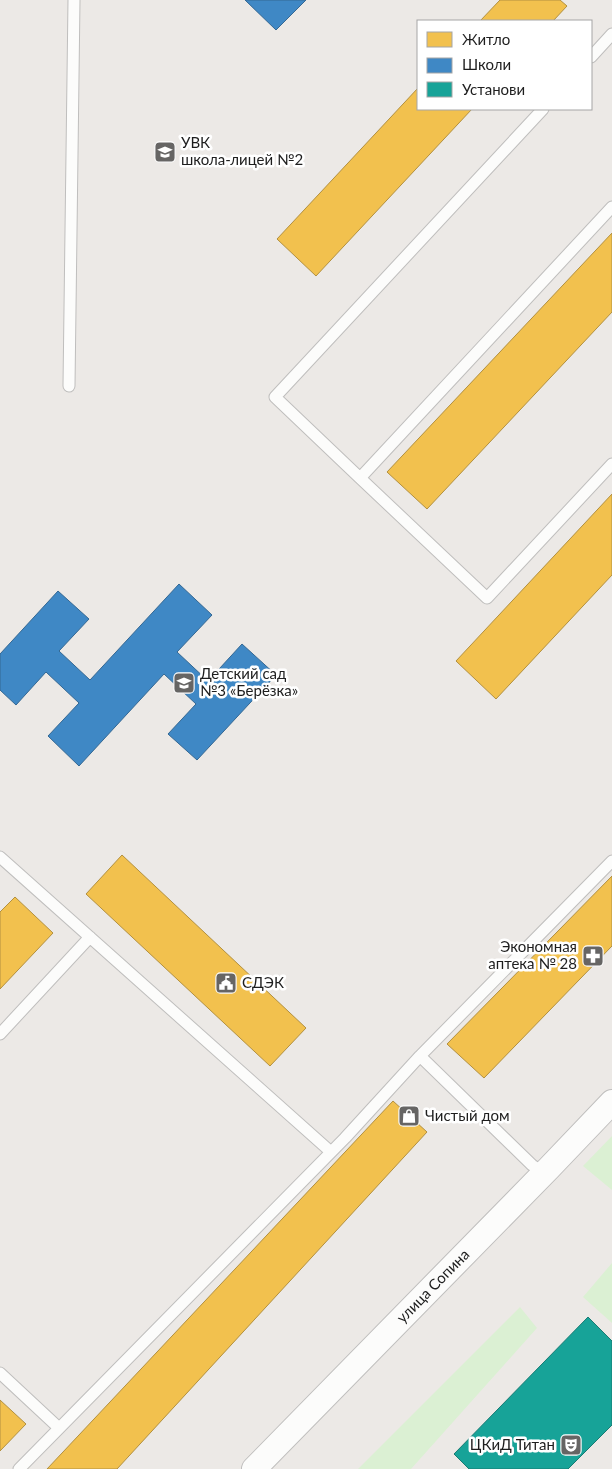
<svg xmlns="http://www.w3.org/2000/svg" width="612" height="1469" font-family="Lato,sans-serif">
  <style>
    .park { fill: #dbf0d3 }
    .homes { fill: #f2c14e; stroke: #b29040 }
    .schools { fill: #3f88c5; stroke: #356893 }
    .public { fill: #17a398; stroke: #197b73 }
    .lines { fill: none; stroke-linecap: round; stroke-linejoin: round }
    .service-casing { stroke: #bfbebd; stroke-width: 13 }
    .minor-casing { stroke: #bfbebd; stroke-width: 26 }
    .service { stroke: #fcfcfb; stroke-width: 11 }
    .minor { stroke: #fcfcfb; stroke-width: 24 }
    .labels { text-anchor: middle; stroke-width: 5; stroke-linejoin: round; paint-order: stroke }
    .poi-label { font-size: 15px; fill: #1e1e1e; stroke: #fff; text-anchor: start }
    .street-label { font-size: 15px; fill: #1e1e1e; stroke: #fff }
  </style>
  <rect width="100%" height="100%" fill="#ece9e6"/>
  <!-- park -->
  <path class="park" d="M612 1136V1190L583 1166Z
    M612 1263V1323L583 1297Z
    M520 1307 537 1328 411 1469H358Z"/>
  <!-- homes -->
  <path class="homes" d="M500 0H560L567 6 553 21H480Z
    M418 88V109H472L316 276 277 239Z
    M612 233V312L427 509 387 472Z
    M612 494V575L496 699 456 661Z
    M122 855 306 1028 270 1066 86 894Z
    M612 876V946L484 1078 447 1044Z
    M15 897 53 933 0 989V912Z
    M393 1101 427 1132 117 1469H47Z
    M0 1400 26 1424 0 1451Z"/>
  <!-- schools -->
  <path class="schools" d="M245 0H306L276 30Z
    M179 584 212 615 177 652 208 681 242 644 276 675 197 760 168 734 196 704 164 674 79 766 48 736 79 703 46 672 16 705 0 690V654L58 591 89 619 59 651 90 680Z"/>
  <!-- public -->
  <path class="public" d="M588 1317 612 1341V1425L568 1469H469L454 1454Z"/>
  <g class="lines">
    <!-- service casing -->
    <g class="service-casing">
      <path id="service" d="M591 57 612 34
        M543 109 275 397 360 478 612 207
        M69 386 74 0
        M360 478 487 598 612 464
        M0 857 331 1152
        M0 1034 90 937
        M420 1056 532 1165 544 1173
        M0 1373 59 1428
        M19 1469 345 1138 420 1056 612 861"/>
    </g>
    <!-- minor casing -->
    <g class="minor-casing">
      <g id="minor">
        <path id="s1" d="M254 1469 549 1168 612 1102"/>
      </g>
    </g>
    <!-- service -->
    <use href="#service" class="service"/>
    <!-- minor -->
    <use href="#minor" class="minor"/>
  </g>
  <!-- icons -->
  <defs>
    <g id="school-square" transform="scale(1.125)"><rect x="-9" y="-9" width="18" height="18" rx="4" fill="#666564" stroke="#fff"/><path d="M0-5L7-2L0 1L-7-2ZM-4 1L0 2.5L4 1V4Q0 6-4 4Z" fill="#fff"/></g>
    <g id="pharmacy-square" transform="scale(1.125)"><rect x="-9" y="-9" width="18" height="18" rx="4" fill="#666564" stroke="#fff"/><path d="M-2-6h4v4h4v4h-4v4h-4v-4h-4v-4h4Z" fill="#fff"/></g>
    <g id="civic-square" transform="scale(1.125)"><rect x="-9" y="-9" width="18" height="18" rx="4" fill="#666564" stroke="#fff"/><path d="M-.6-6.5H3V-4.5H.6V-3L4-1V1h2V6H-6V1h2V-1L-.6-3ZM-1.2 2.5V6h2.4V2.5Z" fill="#fff"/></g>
    <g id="shop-square" transform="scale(1.125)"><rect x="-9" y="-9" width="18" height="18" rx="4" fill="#666564" stroke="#fff"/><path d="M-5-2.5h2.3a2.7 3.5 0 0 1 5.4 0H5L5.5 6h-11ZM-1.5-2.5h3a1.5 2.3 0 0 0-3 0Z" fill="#fff"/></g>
    <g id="theatre-square" transform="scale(1.125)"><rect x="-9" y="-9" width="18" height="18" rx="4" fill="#666564" stroke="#fff"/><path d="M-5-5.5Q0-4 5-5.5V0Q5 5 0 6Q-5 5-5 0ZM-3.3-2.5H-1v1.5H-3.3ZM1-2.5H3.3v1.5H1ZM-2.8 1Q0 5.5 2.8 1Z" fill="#fff"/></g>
  </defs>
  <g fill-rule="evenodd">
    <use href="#school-square" x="165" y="152"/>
    <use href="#school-square" x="184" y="683"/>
    <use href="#pharmacy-square" x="593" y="956"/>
    <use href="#civic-square" x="226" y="983"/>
    <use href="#shop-square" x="409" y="1116"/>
    <use href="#theatre-square" x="571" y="1445"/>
  </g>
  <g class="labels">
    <!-- poi labels -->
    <g class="poi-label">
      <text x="181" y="148">УВК<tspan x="181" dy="17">школа-лицей №2</tspan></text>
      <text x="200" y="679">Детский сад<tspan x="200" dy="17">№3 «Берёзка»</tspan></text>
      <text x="577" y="952" text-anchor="end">Экономная<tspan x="577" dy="17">аптека № 28</tspan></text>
      <text x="242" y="988">СДЭК</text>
      <text x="425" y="1121">Чистый дом</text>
      <text x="555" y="1450" text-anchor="end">ЦКиД Титан</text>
    </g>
    <!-- street labels -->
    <g class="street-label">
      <text dy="5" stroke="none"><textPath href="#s1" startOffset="256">улица Сопина</textPath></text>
    </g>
  </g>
  <!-- legend -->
  <rect x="417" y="20" width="175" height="90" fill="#ffffff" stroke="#a5a5a5"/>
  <rect x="427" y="32" width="25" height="15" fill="#f2c14e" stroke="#a5a5a5"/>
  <text x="462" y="45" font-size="15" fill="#1e1e1e">Житло</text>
  <rect x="427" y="58" width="25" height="15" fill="#3f88c5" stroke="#a5a5a5"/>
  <text x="462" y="70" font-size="15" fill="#1e1e1e">Школи</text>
  <rect x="427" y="82" width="25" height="15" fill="#17a398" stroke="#a5a5a5"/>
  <text x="462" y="95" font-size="15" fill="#1e1e1e">Установи</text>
</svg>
